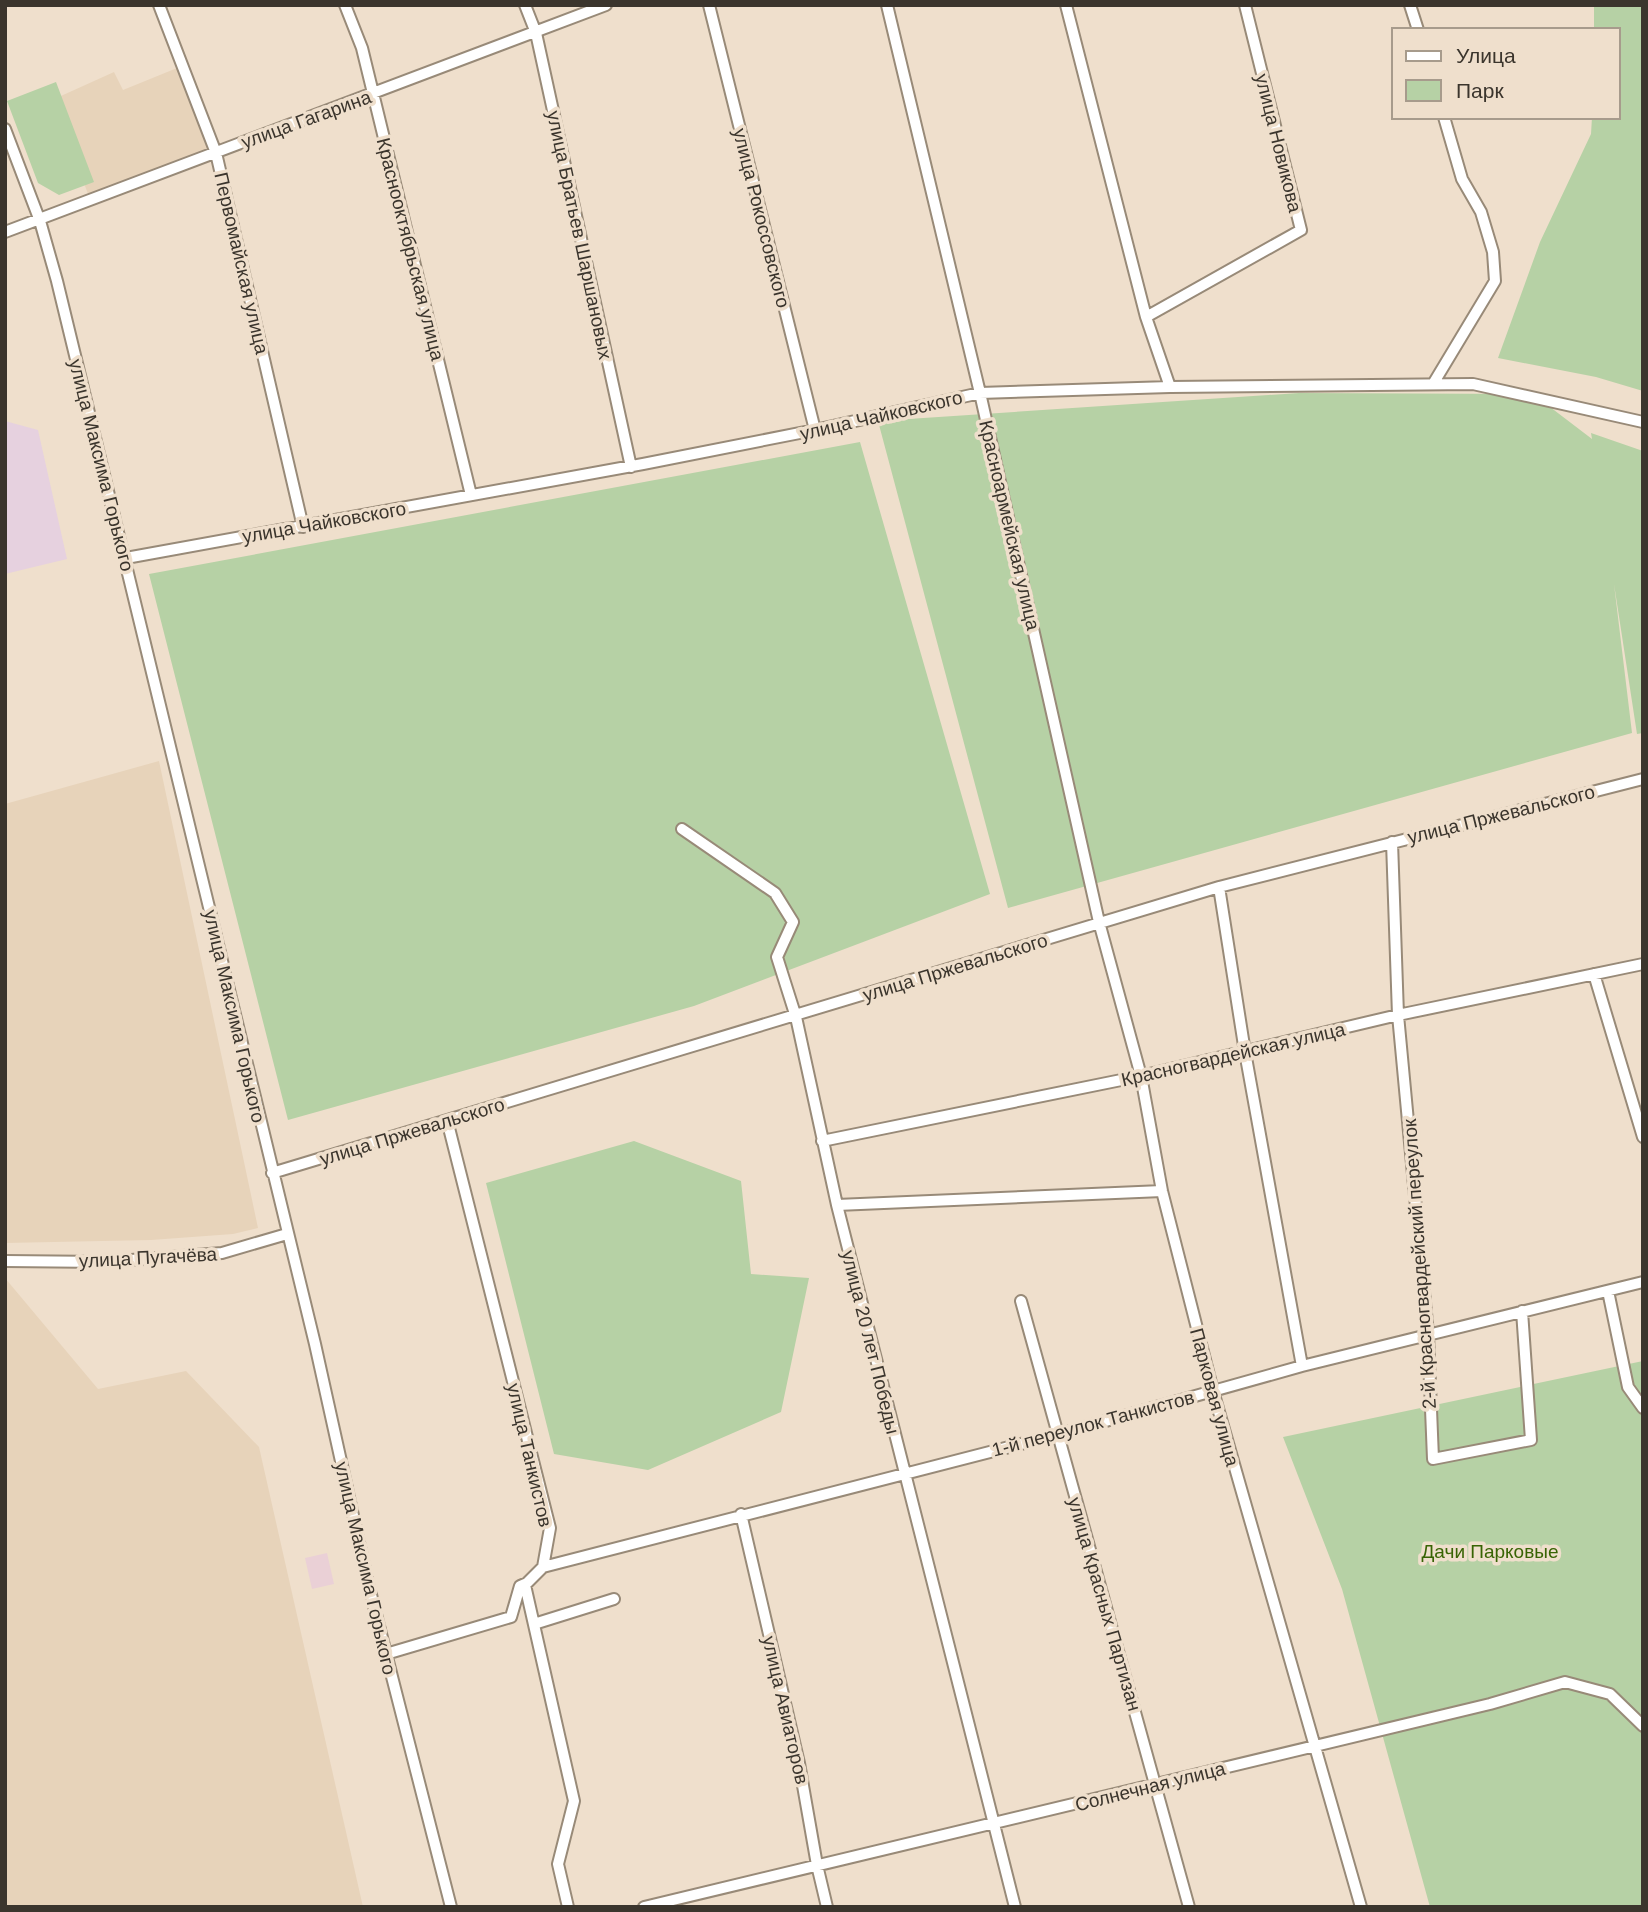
<svg xmlns="http://www.w3.org/2000/svg" width="1648" height="1912" font-family="Arial,sans-serif">
  <style>
    .commercial { fill: #ead0d6 }
    .built { fill: #e7d3ba }
    .education { fill: #e6d1df }
    .green { fill: #b6d1a5 }
    .lines { fill: none; stroke-linecap: round; stroke-linejoin: round }
    .minor-casing { stroke: #988a78; stroke-width: 14 }
    .minor { stroke: #fff; stroke-width: 10 }
    .labels { text-anchor: middle; stroke-width: 7; stroke-linejoin: round; paint-order: stroke }
    .street-label { font-size: 19px; fill: #3b352d; stroke: #efdfcc }
    .park-label { font-size: 19px; fill: #386404; stroke: #efdfcc }
  </style>
  <rect width="100%" height="100%" fill="#efdfcc"/>
  <!-- commercial -->
  <path class="commercial" d="M327 1553 334 1584 312 1589 305 1558Z"/>
  <!-- built -->
  <path class="built" d="M182 66 215 151 90 199 52 100 114 72 123 90Z
    M159 761 258 1228 233 1234 151 1240 5 1243V804Z
    M5 1278 98 1389 186 1371 259 1447 363 1907H5Z"/>
  <!-- education -->
  <path class="education" d="M5 421 38 430 67 559 5 574Z"/>
  <!-- green -->
  <path class="green" d="M1594 5H1643V391L1596 377 1498 358 1540 242 1591 134 1592 117H1618V30H1594Z
    M56 82 94 182 59 195 38 183 7 101Z
    M1299 393 1533 394 1592 439 1591 433 1643 451V733L1637 734 1614 584 1632 733 1008 908 878 421Z
    M860 442 990 894 694 1006 288 1120 149 574Z
    M634 1141 741 1181 751 1274 809 1278 781 1412 648 1470 554 1454 486 1183Z
    M1643 1361V1907H1430L1342 1589 1283 1437Z"/>
  <g class="lines">
    <!-- minor casing -->
    <g class="minor-casing">
      <path id="minor" d="M159 5 216 153 303 527
        M345 5 362 48 471 495
        M525 5 536 33 631 467
        M709 5 815 430
        M887 5 980 393 1099 922 1141 1076 1162 1191 1213 1391 1361 1907
        M1066 5 1146 317 1170 387
        M1410 5 1418 30
        M5 129 40 221 57 281 315 1344 368 1583 451 1907
        M5 232 606 5
        M1146 317 1301 230 1245 5
        M1433 384 1495 281 1493 252 1481 212 1462 179 1444 117
        M126 558 643 464 815 430 980 393 1170 387 1473 384 1643 422
        M682 829 775 893 793 922 777 957 796 1017 837 1205 1015 1907
        M1392 842 1398 1015 1428 1334 1433 1459 1531 1440 1522 1311
        M1219 887 1245 1052 1302 1366
        M1594 974 1643 1137
        M447 1120 550 1528 543 1567 525 1585 574 1801 558 1864 568 1907
        M822 1141 1141 1076 1398 1015 1643 964
        M272 1173 1219 887 1643 779
        M837 1205 1162 1191
        M5 1261 105 1262 222 1253 287 1234
        M1608 1291 1628 1387 1643 1408
        M1021 1301 1189 1907
        M741 1514 799 1763 817 1865 827 1907
        M543 1567 1056 1435 1302 1366 1643 1282
        M534 1624 614 1599
        M386 1654 511 1617 520 1586 527 1583
        M644 1907 1490 1704 1565 1682 1610 1694 1643 1726"/>
    </g>
    <!-- minor -->
    <use href="#minor" class="minor"/>
  </g>
  <g class="labels">
    <!-- street labels -->
    <g class="street-label">
      <text transform="translate(306 119) rotate(-20)" y="7">улица Гагарина</text>
      <text transform="translate(1279 143) rotate(76)" y="7">улица Новикова</text>
      <text transform="translate(762 218) rotate(76)" y="7">улица Рокоссовского</text>
      <text transform="translate(580 235) rotate(78)" y="7">улица Братьев Шаршановых</text>
      <text transform="translate(411 249) rotate(76)" y="7">Краснооктябрьская улица</text>
      <text transform="translate(242 263) rotate(77)" y="7">Первомайская улица</text>
      <text transform="translate(881 415) rotate(-13)" y="7">улица Чайковского</text>
      <text transform="translate(102 465) rotate(76)" y="7">улица Максима Горького</text>
      <text transform="translate(324 522) rotate(-10)" y="7">улица Чайковского</text>
      <text transform="translate(1010 525) rotate(77)" y="7">Красноармейская улица</text>
      <text transform="translate(1501 814) rotate(-14)" y="7">улица Пржевальского</text>
      <text transform="translate(955 967) rotate(-17)" y="7">улица Пржевальского</text>
      <text transform="translate(235 1016) rotate(77)" y="7">улица Максима Горького</text>
      <text transform="translate(1233 1054) rotate(-13)" y="7">Красногвардейская улица</text>
      <text transform="translate(412 1131) rotate(-17)" y="7">улица Пржевальского</text>
      <text transform="translate(148 1257) rotate(-3)" y="7">улица Пугачёва</text>
      <text transform="translate(1419 1264) rotate(-94)" y="7">2-й Красногвардейский переулок</text>
      <text transform="translate(871 1342) rotate(76)" y="7">улица 20 лет Победы</text>
      <text transform="translate(1215 1397) rotate(75)" y="7">Парковая улица</text>
      <text transform="translate(1093 1423) rotate(-15)" y="7">1-й переулок Танкистов</text>
      <text transform="translate(530 1455) rotate(77)" y="7">улица Танкистов</text>
      <text transform="translate(366 1568) rotate(77)" y="7">улица Максима Горького</text>
      <text transform="translate(1105 1604) rotate(74)" y="7">улица Красных Партизан</text>
      <text transform="translate(786 1710) rotate(77)" y="7">улица Авиаторов</text>
      <text transform="translate(1150 1786) rotate(-14)" y="7">Солнечная улица</text>
    </g>
    <!-- park labels -->
    <g class="park-label">
      <text x="1490" y="1558">Дачи Парковые</text>
    </g>
  </g>
  <!-- border -->
  <rect width="1648" height="1912" fill="none" stroke="#3b352d" stroke-width="14"/>
  <!-- legend -->
  <rect x="1392" y="28" width="228" height="91" fill="#efdfcc" stroke="#a79b8c" stroke-width="2"/>
  <rect x="1406" y="51" width="35" height="10" fill="#ffffff" stroke="#a79b8c" stroke-width="2"/>
  <text x="1456" y="63" font-size="21" fill="#3b352d">Улица</text>
  <rect x="1406" y="80" width="35" height="21" fill="#b6d1a5" stroke="#a79b8c" stroke-width="2"/>
  <text x="1456" y="98" font-size="21" fill="#3b352d">Парк</text>
</svg>
